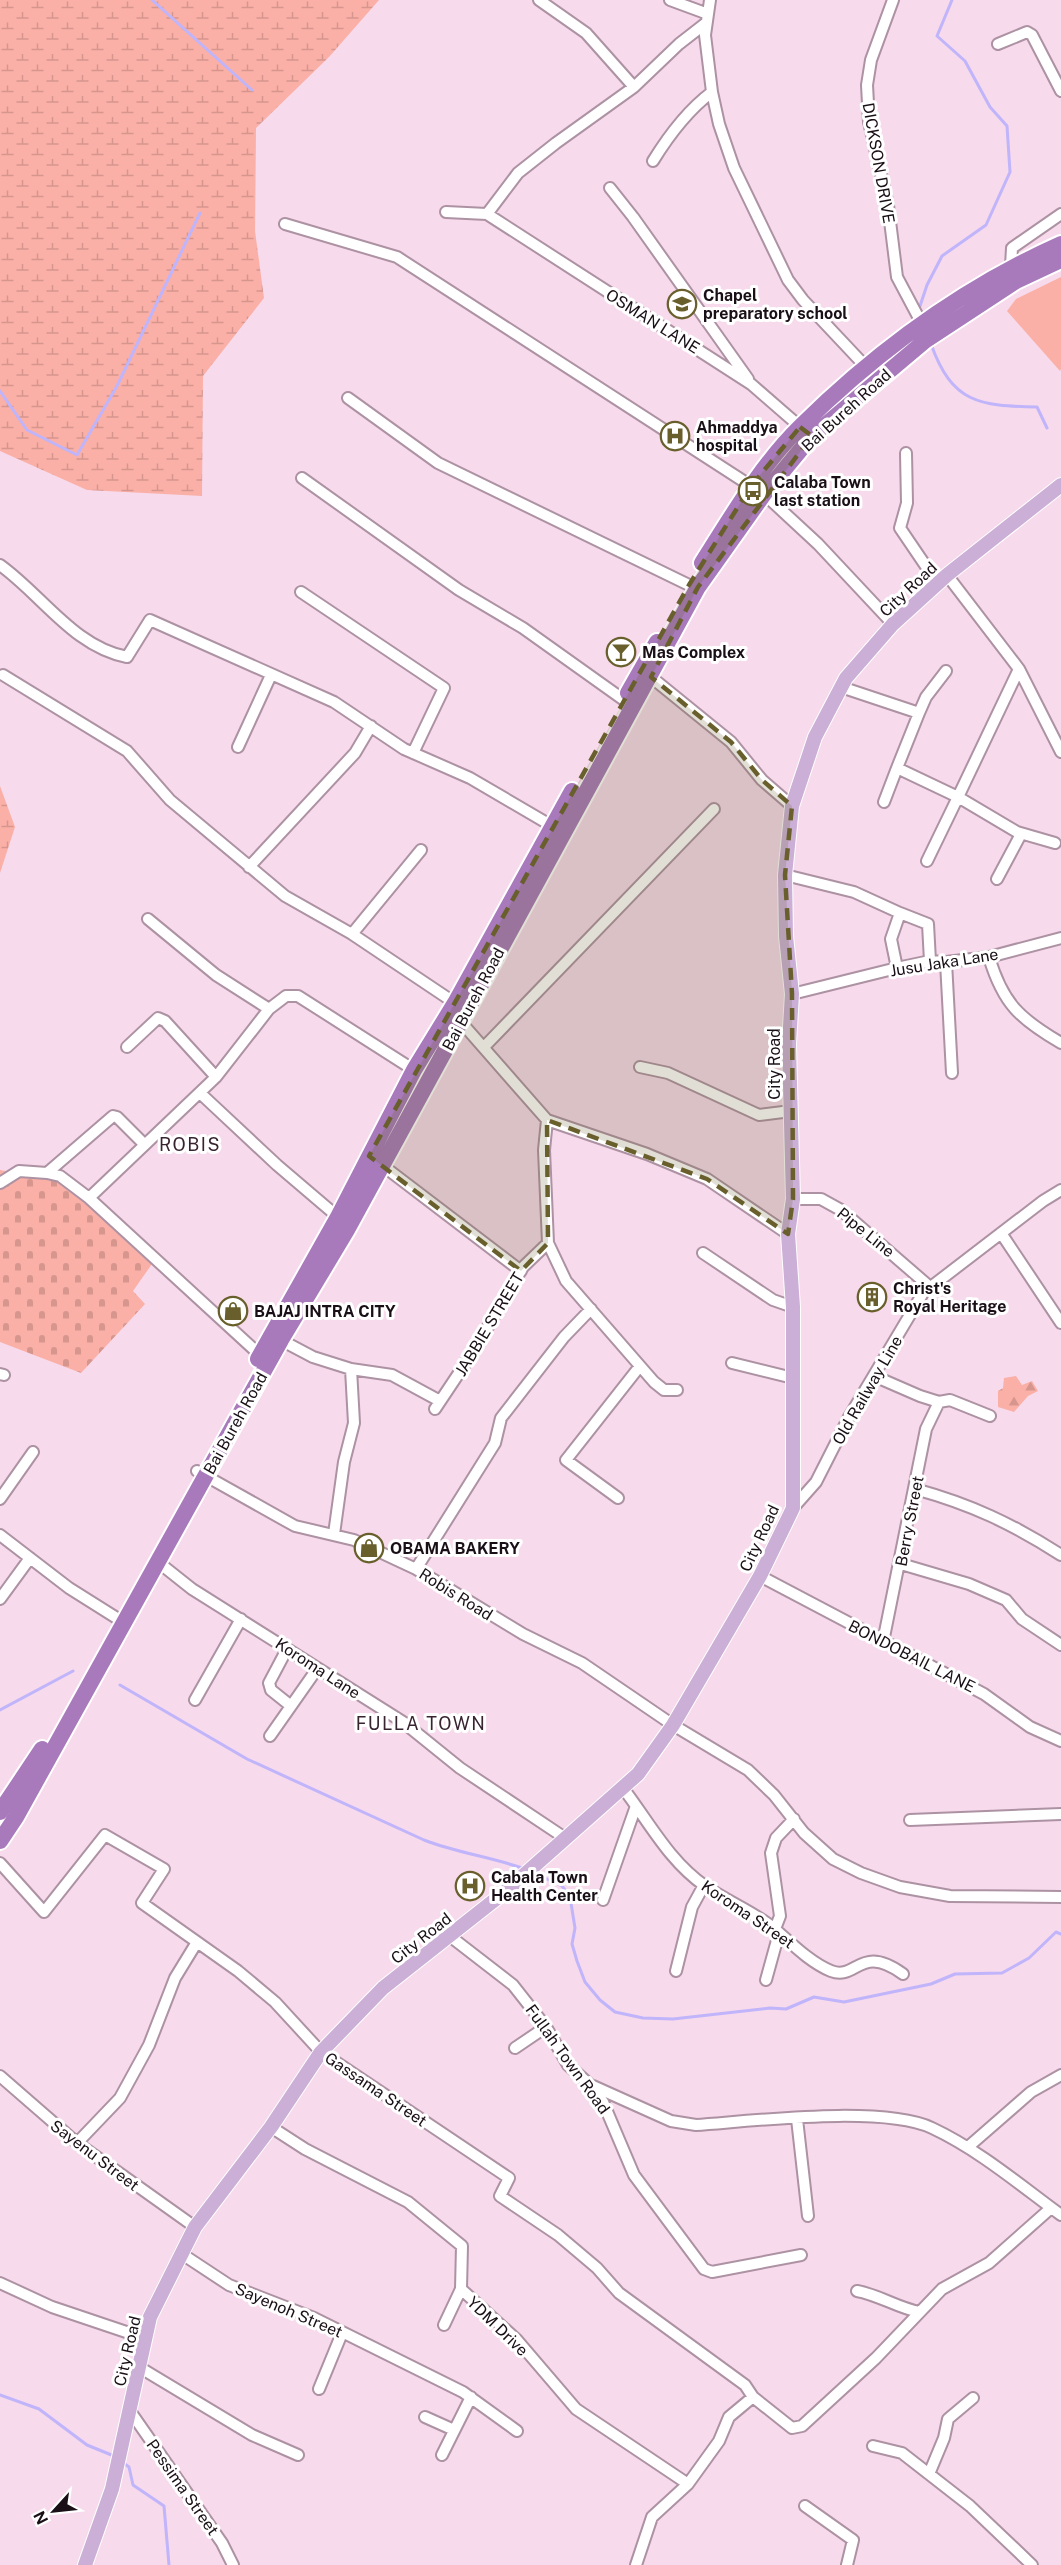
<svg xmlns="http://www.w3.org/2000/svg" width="1061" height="2565" font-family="'Public Sans',sans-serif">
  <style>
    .grass { fill: #fab0a6 }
    .forest { fill: url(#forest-firs) }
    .wetland { fill: url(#wetland-marsh) }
    .cemetery { fill: url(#cemetery-stones) }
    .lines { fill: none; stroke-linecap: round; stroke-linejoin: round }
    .stream { stroke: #c0b4fa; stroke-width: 3 }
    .minor-casing { stroke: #ad92a3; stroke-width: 14 }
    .major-casing { stroke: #fff; stroke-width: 16 }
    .highway-casing { stroke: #fff; stroke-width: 20 }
    .minor { stroke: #fff; stroke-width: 10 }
    .major { stroke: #cbafd6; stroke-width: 14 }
    .highway { stroke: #a87abb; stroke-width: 16 }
    .marked { fill: #695f2c; fill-opacity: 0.2; stroke: #695f2c; stroke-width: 4.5; stroke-dasharray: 12 8; stroke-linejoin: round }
    .labels { text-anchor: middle; stroke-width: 6; stroke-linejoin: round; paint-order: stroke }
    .street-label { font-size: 16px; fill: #190f16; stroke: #fff }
    .poi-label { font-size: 16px; font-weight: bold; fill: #190f16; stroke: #fff; text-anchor: start }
    .neighbourhood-label { font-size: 18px; letter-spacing: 1.5px; fill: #382331; stroke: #fff }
  </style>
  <defs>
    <pattern id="forest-firs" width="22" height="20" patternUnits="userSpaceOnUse" patternTransform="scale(1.5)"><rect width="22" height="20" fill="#fab0a6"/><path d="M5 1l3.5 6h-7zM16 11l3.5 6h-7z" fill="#d6968e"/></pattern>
    <pattern id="wetland-marsh" width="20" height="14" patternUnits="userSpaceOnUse" patternTransform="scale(1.5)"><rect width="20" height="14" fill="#fab0a6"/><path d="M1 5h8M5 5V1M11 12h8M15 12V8" fill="none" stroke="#d6968e"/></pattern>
    <pattern id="cemetery-stones" width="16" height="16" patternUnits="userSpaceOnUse" patternTransform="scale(1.5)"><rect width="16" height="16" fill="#fab0a6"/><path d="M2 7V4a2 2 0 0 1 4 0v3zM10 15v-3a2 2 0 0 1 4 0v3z" fill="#d6968e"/></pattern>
  </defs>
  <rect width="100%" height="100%" fill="#f7daec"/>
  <!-- grass -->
  <path class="grass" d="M1061 277V369L1060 371 1007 311 1016 299Z"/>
  <!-- forest -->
  <path class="forest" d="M1016 1376 1022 1385 1032 1381 1038 1391 1028 1396 1014 1412 998 1407V1391L1003 1388 1004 1378Z"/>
  <!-- wetland -->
  <path class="wetland" d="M0 0H379L329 57 256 128 255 231 264 298 203 376 202 496 87 490 0 451Z
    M0 786 15 827 0 873Z"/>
  <!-- cemetery -->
  <path class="cemetery" d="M0 1170 59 1180 154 1261 133 1291 145 1304 81 1373 0 1342Z"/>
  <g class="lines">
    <!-- stream -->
    <path class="stream" d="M152 0 252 90
      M920 306 927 285 942 256 986 225 1010 172 1007 126 990 107 965 61 937 36 952 0
      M931 344C952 403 979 406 1037 407L1047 428
      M0 391 27 430 77 455 117 386 200 213
      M120 1685 247 1759 424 1840C457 1853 492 1857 525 1869
      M0 1710 73 1671
      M534 1873 562 1886 570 1897 575 1928 572 1944 577 1961 585 1982 600 2000 615 2012 643 2018 673 2019 770 2008 786 2009 814 1997 844 2002 931 1984 955 1974 1002 1973 1029 1958 1056 1932 1061 1934
      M0 2395 39 2409 87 2445 114 2456
      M122 2462 129 2467 133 2485 164 2506 169 2565"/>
    <!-- minor casing -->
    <g class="minor-casing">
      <path id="minor" d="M539 0 586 33 634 87
        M670 0 708 14
        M710 0 705 35 712 92 719 124 734 168 788 280 803 300 867 368
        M893 0 871 60 867 85 869 122 888 205 897 277 922 324
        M998 44 1027 32 1032 35 1061 91
        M653 161C669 135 688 110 712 92
        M610 188 633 217 748 379
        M446 212 487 214 751 384 805 431
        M487 214 518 173 556 143 634 87 679 44 706 23
        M285 224 397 257 751 486
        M1011 266 1012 248 1061 214
        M348 398 438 463 689 585
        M906 453 907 503 900 528 938 584
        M302 478 459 590 523 628 624 700
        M764 494 818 544 893 624
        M0 565C42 595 74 647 127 657L150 620 334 702 404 749 470 778 552 826
        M947 575 1019 669 1061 752
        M301 592 444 688 413 753
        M1019 669 958 797 1017 832 1055 843
        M3 675 127 751 170 800 285 896 352 934 455 1003
        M651 677 731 742 762 780 792 806
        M841 687 919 713 897 768 958 797 927 861
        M919 713 926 697 946 671
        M238 747 271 675
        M884 802 897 768
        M249 867 355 753 371 726
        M785 875 854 892 900 913
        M997 879 1021 834
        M148 919 216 975 269 1009
        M352 934 421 850
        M989 957C1003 1004 1020 1019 1061 1043
        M946 962 952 1073
        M897 968 891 939 900 913 928 924 930 961
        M792 994 897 968 930 961 946 962 989 957 1061 938
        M461 1022 547 1120 544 1150 548 1243 566 1281 654 1382 664 1390H677
        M127 1047 158 1018 165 1021 216 1077
        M484 1047 714 809
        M640 1067 668 1073 759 1115 791 1111
        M200 1093 277 1165 338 1217
        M547 1120 647 1154 707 1179 788 1234
        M378 1162 521 1271
        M47 1173 113 1116 117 1117 144 1144
        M0 1183 19 1171 47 1173 60 1176 89 1198 260 1355
        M89 1198 216 1077 269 1009 286 996H298L414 1070
        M793 1199H821L841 1210 930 1287
        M1001 1233 1061 1323
        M703 1253 773 1300 793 1307
        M277 1338 313 1357 351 1369 392 1375 440 1401
        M732 1363 793 1378
        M0 1374 4 1375
        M874 1376 920 1396 939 1402 950 1400 990 1416
        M435 1409 475 1349 523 1267 548 1243
        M197 1471 295 1526 354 1540 416 1569 523 1634 582 1663 673 1725 748 1770 774 1795 804 1833 833 1859 861 1873 900 1887 950 1896 1061 1897
        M915 1489C970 1504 1013 1524 1061 1555
        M618 1498 566 1460 640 1366
        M0 1499 33 1452
        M793 1508 816 1482 849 1417 923 1293 1043 1201 1061 1190
        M334 1534 344 1462 354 1423 351 1369
        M0 1535 69 1588 123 1622
        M158 1562 192 1589 403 1722 460 1768 565 1838
        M901 1564 969 1584 1006 1600 1022 1619 1061 1645
        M416 1569 495 1443 501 1418 564 1337 591 1309
        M760 1576 984 1694 1030 1727 1061 1741
        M0 1599 30 1558
        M883 1642 926 1429 939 1402
        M287 1649 269 1683 271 1690 291 1706
        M195 1700 241 1619
        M270 1736 317 1669
        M623 1788C649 1822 669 1861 705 1886 728 1902 755 1912 776 1930 792 1944 811 1963 831 1971 857 1981 860 1943 903 1974
        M910 1820 1061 1814
        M0 1863 44 1912 105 1835 164 1869 142 1903 238 1971 275 2002 321 2052 509 2178 500 2196 558 2235 597 2268 619 2293 745 2385 753 2397 792 2428 802 2426 876 2358 942 2289 989 2263 1051 2208
        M603 1900 636 1806
        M775 1929 780 1916 771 1853 776 1838 794 1819
        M451 1937 513 1985 546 2027 568 2065 589 2084 603 2102 634 2175 704 2269 712 2272 801 2255
        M676 1971 692 1907 704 1885
        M766 1980 779 1933
        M515 2048 546 2027
        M0 2076 77 2143 195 2227
        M593 2086 671 2121 696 2125C754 2121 882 2105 932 2128 979 2150 1020 2185 1061 2215
        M797 2119 808 2216
        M271 2127 305 2149 408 2202 462 2246 461 2289 517 2340 576 2409 688 2484
        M77 2143 120 2098 149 2045 175 1978 197 1942
        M968 2147 1031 2092 1061 2075
        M182 2254 229 2285 314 2318 463 2392 517 2431
        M0 2283 52 2307 144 2338
        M857 2291C879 2295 896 2307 919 2312
        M444 2325 461 2289
        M139 2367 252 2435 298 2455
        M319 2389 342 2333
        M130 2411 222 2543 233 2565
        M425 2417 454 2430
        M873 2446 902 2453 970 2506 1032 2565
        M442 2455 471 2397
        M929 2474 944 2438 948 2419 973 2398
        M805 2506 853 2540 847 2565
        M636 2565 652 2517 688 2484 719 2441 729 2417 753 2397"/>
    </g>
    <!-- major casing -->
    <g class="major-casing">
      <path id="major" d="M85 2565 112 2489 150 2317 195 2227 271 2127 321 2052 383 1988 506 1891 638 1774 673 1725 760 1576 793 1508V1307L788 1234 793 1199 789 1044 792 994 786 936 785 875 792 806 815 737 846 678 893 624 947 575 1061 485"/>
    </g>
    <!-- highway casing -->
    <g class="highway-casing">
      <path id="highway" d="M702 563C732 516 761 465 801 426 876 352 965 287 1061 244
        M628 693 657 642
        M258 1359 338 1217 414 1070 455 1003 572 791
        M0 1812 42 1749
        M0 1841 16 1817 281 1340 347 1230 698 587 764 494 812 436 926 340 1016 281 1061 260"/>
    </g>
    <!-- minor -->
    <use href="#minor" class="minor"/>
    <!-- major -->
    <use href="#major" class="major"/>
    <!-- highway -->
    <use href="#highway" class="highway"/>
  </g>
  <!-- marked area -->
  <path class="marked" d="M800 427 812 436 698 587 651 677 731 742 762 780 792 806 785 875 792 994 793 1199 788 1234 707 1179 547 1120 548 1243 521 1271 369 1156 689 585 751 486Z"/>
  <!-- icons -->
  <defs>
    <g id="school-ring" transform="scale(1.5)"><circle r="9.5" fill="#fff" stroke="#695f2c" stroke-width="1.5"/><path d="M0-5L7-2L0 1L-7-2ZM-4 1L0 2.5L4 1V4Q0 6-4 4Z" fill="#695f2c"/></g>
    <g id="hospital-ring" transform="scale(1.5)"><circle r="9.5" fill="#fff" stroke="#695f2c" stroke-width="1.5"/><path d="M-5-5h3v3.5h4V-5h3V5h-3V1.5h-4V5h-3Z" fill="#695f2c"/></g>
    <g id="bus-ring" transform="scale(1.5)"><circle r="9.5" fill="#fff" stroke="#695f2c" stroke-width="1.5"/><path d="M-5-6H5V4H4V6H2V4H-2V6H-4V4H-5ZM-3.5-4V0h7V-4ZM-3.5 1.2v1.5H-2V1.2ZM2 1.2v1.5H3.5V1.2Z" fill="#695f2c"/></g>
    <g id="bar-ring" transform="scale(1.5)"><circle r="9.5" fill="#fff" stroke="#695f2c" stroke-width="1.5"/><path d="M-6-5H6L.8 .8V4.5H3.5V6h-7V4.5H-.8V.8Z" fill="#695f2c"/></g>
    <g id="building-ring" transform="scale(1.5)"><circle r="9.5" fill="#fff" stroke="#695f2c" stroke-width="1.5"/><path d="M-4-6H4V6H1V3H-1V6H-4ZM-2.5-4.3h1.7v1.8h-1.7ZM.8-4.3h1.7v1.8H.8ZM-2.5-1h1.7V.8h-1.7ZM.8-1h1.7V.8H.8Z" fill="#695f2c"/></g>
    <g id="shop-ring" transform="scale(1.5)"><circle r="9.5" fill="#fff" stroke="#695f2c" stroke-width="1.5"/><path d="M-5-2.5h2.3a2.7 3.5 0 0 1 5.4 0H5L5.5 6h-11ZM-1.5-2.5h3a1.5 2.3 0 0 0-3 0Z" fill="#695f2c"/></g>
  </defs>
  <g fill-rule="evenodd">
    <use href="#school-ring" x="682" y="304"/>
    <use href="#hospital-ring" x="675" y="436"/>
    <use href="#bus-ring" x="753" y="491"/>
    <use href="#bar-ring" x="621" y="652"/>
    <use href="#building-ring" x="872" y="1297"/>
    <use href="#shop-ring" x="233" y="1311"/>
    <use href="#shop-ring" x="369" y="1548"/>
    <use href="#hospital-ring" x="470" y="1886"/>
  </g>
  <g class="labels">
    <!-- street labels -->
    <g class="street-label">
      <text transform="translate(879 163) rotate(80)" y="6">DICKSON DRIVE</text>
      <text transform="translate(653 321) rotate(32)" y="6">OSMAN LANE</text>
      <text transform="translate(846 410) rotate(-42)" y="6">Bai Bureh Road</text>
      <text transform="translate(908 589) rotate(-43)" y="6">City Road</text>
      <text transform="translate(944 962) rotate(-9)" y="6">Jusu Jaka Lane</text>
      <text transform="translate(473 999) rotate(-62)" y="6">Bai Bureh Road</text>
      <text transform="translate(774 1064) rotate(-90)" y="6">City Road</text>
      <text transform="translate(866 1232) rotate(39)" y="6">Pipe Line</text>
      <text transform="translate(489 1324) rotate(-59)" y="6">JABBIE STREET</text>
      <text transform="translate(867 1390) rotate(-60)" y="6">Old Railway Line</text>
      <text transform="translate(235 1423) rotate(-61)" y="6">Bai Bureh Road</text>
      <text transform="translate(909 1521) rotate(-79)" y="6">Berry Street</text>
      <text transform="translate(759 1538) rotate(-65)" y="6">City Road</text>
      <text transform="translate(456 1594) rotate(32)" y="6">Robis Road</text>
      <text transform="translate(912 1656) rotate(27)" y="6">BONDOBAIL LANE</text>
      <text transform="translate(318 1668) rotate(33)" y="6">Koroma Lane</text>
      <text transform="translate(748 1914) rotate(34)" y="6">Koroma Street</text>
      <text transform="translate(421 1938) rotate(-38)" y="6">City Road</text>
      <text transform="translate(568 2059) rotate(54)" y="6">Fullah Town Road</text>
      <text transform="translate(376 2089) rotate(34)" y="6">Gassama Street</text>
      <text transform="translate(95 2155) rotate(37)" y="6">Sayenu Street</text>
      <text transform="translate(289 2310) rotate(23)" y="6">Sayenoh Street</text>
      <text transform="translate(498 2326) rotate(44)" y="6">YDM Drive</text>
      <text transform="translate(127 2351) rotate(-77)" y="6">City Road</text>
      <text transform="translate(183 2487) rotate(55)" y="6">Pessima Street</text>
    </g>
    <!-- poi labels -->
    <g class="poi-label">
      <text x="703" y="301">Chapel<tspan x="703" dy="18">preparatory school</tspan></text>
      <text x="696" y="433">Ahmaddya<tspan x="696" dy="18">hospital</tspan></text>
      <text x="774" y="488">Calaba Town<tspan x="774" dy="18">last station</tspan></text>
      <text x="642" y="658">Mas Complex</text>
      <text x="893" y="1294">Christ's<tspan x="893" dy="18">Royal Heritage</tspan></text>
      <text x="254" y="1317">BAJAJ INTRA CITY</text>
      <text x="390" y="1554">OBAMA BAKERY</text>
      <text x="491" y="1883">Cabala Town<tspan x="491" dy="18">Health Center</tspan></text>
    </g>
    <!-- neighbourhood labels -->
    <g class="neighbourhood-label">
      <text x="190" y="1151">ROBIS</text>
      <text x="421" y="1730">FULLA TOWN</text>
    </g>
  </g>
  <!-- north arrow -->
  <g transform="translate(54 2511) rotate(243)" stroke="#ffffff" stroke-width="4.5" paint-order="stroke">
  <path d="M0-4.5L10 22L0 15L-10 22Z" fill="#190f16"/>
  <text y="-9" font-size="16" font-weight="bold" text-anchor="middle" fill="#190f16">N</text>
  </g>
</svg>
